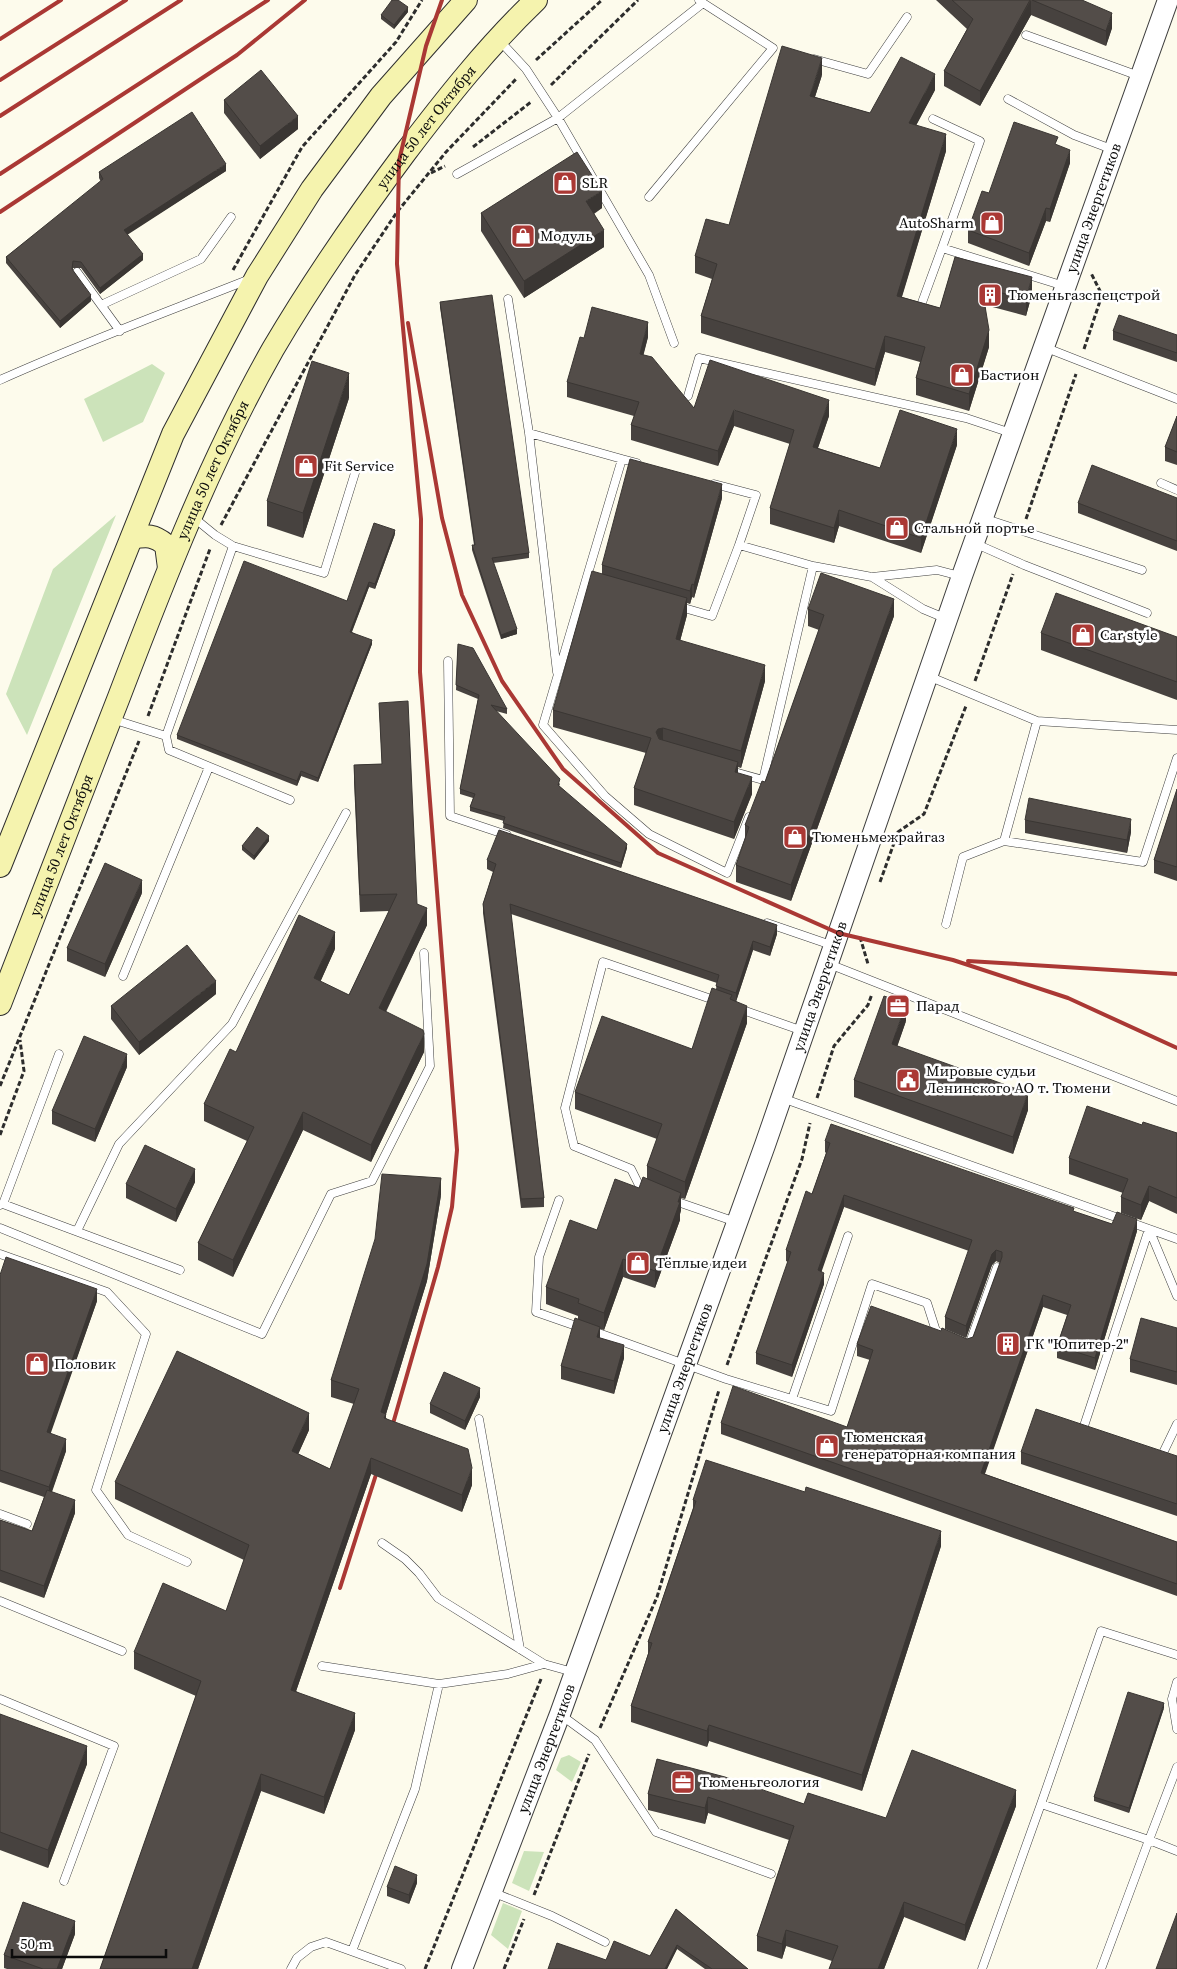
<svg xmlns="http://www.w3.org/2000/svg" width="1177" height="1969" font-family="'Source Serif 4',serif">
  <style>
    .green { fill: #cce3ba }
    .lines { fill: none; stroke-linecap: round; stroke-linejoin: round }
    .service-casing { stroke: #3e3e3e; stroke-width: 9 }
    .tertiary-casing { stroke: #3e3e3e; stroke-width: 22 }
    .secondary-casing { stroke: #2d2d2d; stroke-width: 24 }
    .path { stroke: #2d2d2d; stroke-width: 3; stroke-dasharray: 5 2.5; stroke-linecap: butt }
    .service { stroke: #fff; stroke-width: 8 }
    .tertiary { stroke: #fff; stroke-width: 20 }
    .secondary { stroke: #f5f3ae; stroke-width: 22 }
    .rail { stroke: #aa3834; stroke-width: 4 }
    .wall { fill: #47423f }
    .shaded-wall { fill: #3a3633 }
    .building { fill: #534d49; stroke: #3a3633 }
    .labels { text-anchor: middle; stroke-width: 5; stroke-linejoin: round; paint-order: stroke }
    .street-label { font-size: 15px; fill: #0b0b0b; stroke: #fff }
    .poi-label { font-size: 15px; fill: #0b0b0b; stroke: #fff; text-anchor: start }
  </style>
  <rect width="100%" height="100%" fill="#fdfbec"/>
  <!-- green -->
  <path class="green" d="M152 364 165 373 143 422 103 442 84 399Z
    M116 515 27 735 6 694 53 569Z
    M569 1755 581 1762 572 1782 556 1770 561 1758Z
    M524 1851 544 1852 529 1891 512 1883Z
    M503 1903 522 1911 508 1949 491 1935Z"/>
  <g class="lines">
    <!-- service casing -->
    <g class="service-casing">
      <path id="service" d="M1026 35 1139 76
        M814 59 868 74 907 17
        M1008 99 1074 135 1114 150
        M933 119 980 141 942 248 1064 286
        M457 174 558 118 526 69 500 41
        M649 197 773 48 703 3
        M77 272 120 331
        M508 299 529 433 622 459
        M101 305 201 259 231 217
        M920 308 942 248
        M674 343 649 275 558 118 703 3 699 0
        M1044 347 1177 399
        M0 380C82 343 167 312 250 279
        M688 396 699 358 966 418 1011 433
        M529 433 557 672
        M1161 483 1177 490
        M714 484 756 495 739 545 813 566 872 577 937 570 960 576
        M193 517 215 535 233 546 324 573 355 473
        M983 518 1142 570
        M974 543 1024 565 1147 613
        M872 577 923 609 947 619
        M586 580 543 725 605 796 649 834 727 873 749 817
        M599 584 586 580 622 459 637 463
        M677 606 712 616 739 545
        M448 661 450 816 507 835
        M928 676 1037 721 1177 730
        M112 719 166 736 233 546
        M1037 721 1004 841 1143 862 1177 758
        M166 736 169 750 290 800
        M731 771 763 780 813 566
        M767 923 834 946
        M946 924 963 857 1004 841
        M829 964 1177 1101
        M123 976 209 767
        M737 1008 803 1031
        M782 1098 1177 1239
        M647 1190 640 1187 631 1169 574 1146 565 1108 603 962 717 1001
        M559 1200 539 1257 536 1312 582 1328
        M672 1200 736 1222
        M3 1204 59 1054
        M0 1205 3 1204 180 1270
        M0 1228 262 1334 331 1194 372 1181 430 1066 424 953
        M77 1231 119 1144 232 1024 346 813
        M0 1254 107 1292 146 1334 96 1490 128 1535 187 1562
        M593 1331 726 1379 831 1411 872 1284 927 1303 936 1331 942 1333
        M969 1345 997 1267
        M792 1399 848 1236
        M479 1419 520 1649
        M1083 1429 1149 1229 1177 1296
        M1164 1451 1177 1424
        M0 1514 27 1524
        M382 1543 405 1559 419 1573 438 1598 544 1664
        M0 1601 122 1651
        M322 1666 439 1684 508 1674 544 1664 573 1672
        M1177 1682 1172 1699 1177 1729
        M0 1699 114 1746 64 1881
        M561 1715 595 1740 656 1832 771 1874
        M1177 1767 1149 1840 1177 1851
        M492 1892 552 1916 605 1942
        M352 1951 415 1789 439 1684
        M291 1969 297 1958 311 1947 326 1942 401 1969
        M982 1969 1041 1804
        M1101 1969 1149 1840 1041 1804 1101 1631 1177 1655"/>
    </g>
    <!-- tertiary casing -->
    <g class="tertiary-casing">
      <g id="tertiary">
        <path id="s1" d="M462 1969 560 1714 765 1145 962 576 1168 0"/>
      </g>
    </g>
    <!-- secondary casing -->
    <g class="secondary-casing">
      <g id="secondary">
        <path d="M132 538C147 535 154 535 166 545L169 568"/>
        <path d="M0 866 173 434 257 276 312 189 381 96 466 0"/>
        <path id="s2" d="M0 1004C40 901 79 799 119 697 164 579 210 460 273 349 313 281 358 216 405 153 446 99 487 47 536 0"/>
      </g>
    </g>
    <!-- path -->
    <path class="path" d="M536 60 602 0
      M551 85 638 0
      M473 147 531 102
      M431 173 445 166
      M233 270 302 147 396 42 422 0
      M1084 349 1102 295 1091 273
      M1026 519 1076 374
      M221 525 355 275 397 212 446 152 517 78
      M975 681 1013 574
      M148 716 210 549
      M880 882 898 832 924 814 966 706
      M860 937 868 964
      M0 1086 139 741
      M817 1098 834 1046 868 1005 872 994
      M0 1135 24 1071 20 1040
      M727 1365 802 1159 810 1123
      M600 1728 657 1597 719 1390
      M534 1895 589 1754
      M425 1969 541 1679
      M504 1969 524 1919"/>
    <!-- service -->
    <use href="#service" class="service"/>
    <!-- tertiary -->
    <use href="#tertiary" class="tertiary"/>
    <!-- secondary -->
    <use href="#secondary" class="secondary"/>
    <!-- rail -->
    <path class="rail" d="M0 39 61 0
      M0 80 126 0
      M0 116 181 0
      M0 174 268 0
      M0 212 237 55 305 0
      M408 323 442 518 462 595 502 681 563 769 658 853 838 933 953 960 1068 998 1177 1048
      M968 961 1177 974
      M390 1434 438 1267 452 1207 457 1150 420 672 421 519 397 264 399 161 426 46 442 0
      M340 1588 380 1462"/>
  </g>
  <!-- wall -->
  <path class="wall" d="M936 0H1082L1112 28 1106 46 1031 15 980 106 944 86V71L967 29Z
    M408 12 394 29 381 19V15Z
    M822 75 815 97 870 113 935 90 916 125 946 151 902 297 940 308 955 257 1032 294 1026 316 985 305 989 347 969 411 916 395V378L920 362 885 352 875 386 701 333V316L712 279 695 273V256L729 225Z
    M224 100 298 129 260 159 224 113Z
    M1058 145 1070 163 1050 222 1046 221 1029 266 968 243V230L989 193Z
    M226 171 127 234 143 260 100 294 81 268H73V270L91 301 60 328 6 263V257L101 182 99 178V172Z
    M602 208 594 214 604 247 524 298 481 231V213Z
    M440 302 529 553V558L493 563 517 634 501 639 472 550V545H474L440 307Z
    M1113 331 1177 335V362L1113 340Z
    M648 337 643 355 694 408 829 416 818 448 880 468 957 445 921 553 839 526 834 543 770 524V508L790 444 734 426 718 466 631 440V425L634 416 567 397V382L584 338Z
    M349 398 303 538 267 526V501Z
    M1177 416V465L1165 461V447Z
    M722 498 694 598 692 597 690 604 687 603V615L680 641 765 681 741 768 738 767V773L752 794 734 839 634 805V788L646 753 553 727V710L602 574V565Z
    M1177 498V551L1078 513V503Z
    M395 534 375 589 369 587 352 632 372 644 318 782 301 776 297 786 177 739V735L347 601Z
    M808 609 894 616 791 901 736 882V865L745 840V825L765 782 819 630 808 626Z
    M1041 633 1177 637V700L1041 650Z
    M458 644 507 709V714L496 711 560 784 559 786 627 848 621 868 503 828 504 821 470 811V807L473 798 460 794V789L478 699 456 690Z
    M379 703 417 904 427 925 386 1012 424 1052 371 1162 303 1130 233 1277 198 1260V1243L247 1141 204 1121V1104L236 1052 335 949 320 982 349 995 389 911 360 912 354 782V765L382 764Z
    M1177 789V881L1154 873V860Z
    M1025 820 1131 832 1127 853 1025 833Z
    M269 841 254 860 242 850V846Z
    M487 860 777 934 770 956 753 950 736 1001 747 1023 685 1199 681 1198V1210L680 1214V1220L655 1288 623 1277 604 1330 600 1329V1338L624 1358 614 1394 561 1379V1366L578 1320V1316L546 1304V1287L597 1230 639 1188 647 1179V1166L657 1139 575 1109V1092L692 1049 716 989 717 983 511 914 544 1198V1207L521 1208 483 913V904L493 872 487 869Z
    M142 893 105 977 67 961V948Z
    M216 994 139 1055 111 1019V1006Z
    M906 1021 897 1046 1028 1110 1013 1154 854 1097V1080Z
    M127 1067 95 1142 52 1124V1111Z
    M1142 1125 1177 1133V1214L1149 1201 1141 1220 1121 1213V1197L1123 1193 1069 1174V1158Z
    M825 1141 1074 1212 1112 1224 1137 1231 1095 1370 1057 1358V1346L1067 1315 1043 1307 985 1474 1177 1542V1596L721 1434V1423L847 1427 870 1360 857 1356V1344L941 1331 967 1339 973 1337 1000 1263 996 1261 992 1265 966 1338 945 1329V1317L969 1251 844 1207 821 1271 824 1284 792 1377 756 1364V1353L788 1262 786 1261V1250L812 1194 826 1153 825 1152Z
    M195 1182 176 1222 126 1198V1184Z
    M441 1195 427 1281 386 1414V1418L472 1485 462 1512 371 1474 296 1691 355 1730 324 1814 261 1791 198 1969H100L196 1696 134 1669V1652L226 1611 244 1560 115 1499V1482L309 1430 298 1454 330 1469 354 1404 331 1397V1380Z
    M0 1275 97 1301 50 1433 66 1451 52 1492 75 1513 44 1598 0 1582V1520L32 1531 44 1497 0 1482Z
    M1177 1328V1385L1130 1372V1359Z
    M480 1397 465 1430 430 1413V1404Z
    M1021 1452 1177 1456V1516L1021 1464Z
    M693 1500 941 1546 862 1791 709 1741 707 1747 631 1722V1706L648 1654V1642L693 1508Z
    M1164 1708 1129 1813 1094 1801V1797Z
    M0 1714 87 1764 48 1868 0 1850Z
    M657 1759 804 1804 886 1818 1016 1806 965 1941 904 1917 884 1969H829L832 1961 786 1946 782 1959 757 1951V1936L789 1840 708 1813 705 1824 648 1810V1794Z
    M417 1883 409 1904 387 1896V1887Z
    M676 1909 748 1969H705L677 1949 667 1969 606 1960 650 1956Z
    M75 1934 62 1969H7L4 1968V1955Z"/>
  <!-- shaded-wall -->
  <path class="shaded-wall" d="M1031 0V15L980 106V91Z
    M408 7V12L394 29V25Z
    M1112 13V28L1106 46V31Z
    M822 58V75L810 112V96Z
    M935 74V90L909 139V123Z
    M298 116V129L260 159V146Z
    M946 134V151L897 312V296Z
    M1070 150V163L1050 222V209Z
    M226 164V171L124 237V230Z
    M602 191V208L586 218V201Z
    M1046 208V221L1029 266V253Z
    M604 230V247L524 298V281Z
    M143 254V260L100 294V288Z
    M1032 277V294L1026 316V299Z
    M91 295V301L60 328V321Z
    M648 322V337L640 369V354Z
    M989 330V347L969 411V394Z
    M885 336V352L875 386V369Z
    M349 373V398L303 538V513Z
    M829 400V416L813 462V447Z
    M734 410V426L718 466V451Z
    M957 429V445L921 553V538Z
    M722 484V498L694 598V585Z
    M839 510V526L834 543V528Z
    M395 530V534L375 589V584Z
    M369 582V587L350 636V632Z
    M692 584V597L690 604V591Z
    M687 598V615L676 656V639Z
    M894 599V616L791 901V885Z
    M517 629V634L501 639V635Z
    M372 640V644L318 782V778Z
    M765 665V681L741 768V751Z
    M663 728V745L656 732 658 729Z
    M738 762V778L735 772Z
    M301 771V776L297 786V781Z
    M752 777V794L734 839V822Z
    M1131 819V832L1127 853V840Z
    M269 836V841L254 860V856Z
    M627 844V848L621 868V863Z
    M142 880V893L105 977V964Z
    M427 908V925L379 1025V1008Z
    M777 925V934L770 956V947Z
    M335 932V949L314 996V978Z
    M753 941V950L736 1002V993Z
    M216 981V994L139 1055V1042Z
    M906 1004V1021L892 1062V1044Z
    M747 1006V1023L685 1199V1182Z
    M424 1034V1052L371 1162V1145Z
    M127 1054V1067L95 1142V1129Z
    M1028 1093V1110L1013 1154V1137Z
    M303 1112V1130L233 1277V1260Z
    M195 1169V1182L176 1222V1209Z
    M441 1178V1195L427 1281 386 1414V1431L381 1412Z
    M1149 1186V1201L1141 1220V1205Z
    M681 1193V1210L680 1214V1220L655 1288V1271Z
    M844 1195V1207L818 1282V1270Z
    M1137 1219V1231L1095 1370V1358Z
    M996 1250V1261L992 1265 966 1338V1326L992 1254Z
    M623 1259V1277L604 1330V1313Z
    M824 1273V1284L792 1377V1365Z
    M97 1289V1301L47 1444V1432Z
    M1043 1295V1307L981 1484V1473Z
    M600 1327V1341L597 1337Z
    M624 1345V1358L614 1394V1381Z
    M480 1388V1397L465 1430V1421Z
    M309 1413V1430L292 1468V1451Z
    M66 1439V1451L49 1499V1487Z
    M371 1458V1474L291 1706V1690Z
    M472 1468V1485L462 1512V1495Z
    M75 1500V1513L44 1598V1586Z
    M941 1531V1546L862 1791V1775Z
    M1164 1703V1708L1129 1813V1808Z
    M355 1713V1730L324 1814V1797Z
    M709 1725V1741L707 1747V1731Z
    M87 1746V1764L48 1868V1850Z
    M261 1774V1791L198 1969H192Z
    M1016 1790V1806L965 1941V1925Z
    M708 1797V1813L705 1824V1808Z
    M417 1875V1883L409 1904V1895Z
    M904 1902V1917L884 1969H878Z
    M75 1921V1934L62 1969H57Z
    M786 1930V1946L782 1959V1944Z
    M677 1945V1949L667 1969H665Z"/>
  <!-- building -->
  <path class="building" d="M392 0H398L408 7 394 25 381 15Z
    M952 0H1030L980 91 944 71 973 19Z
    M1032 0H1082L1112 13 1106 31Z
    M782 46 822 58 810 96 870 113 901 57 935 74 909 123 946 134 897 296 940 308 955 257 1032 277 1026 299 982 288 989 330 969 394 916 378 925 347 885 336 875 369 701 316 717 264 695 256 706 219 729 225Z
    M261 70 298 116 260 146 224 100Z
    M192 112 226 164 124 230 143 254 100 288 81 262 73 261 72 269 91 295 60 321 6 257 103 179 99 172Z
    M1014 122 1058 137 1055 144 1070 150 1050 209 1046 208 1029 253 968 230 982 191 989 193Z
    M577 152 602 191 586 201 604 230 524 281 481 213Z
    M492 295 529 553 492 558 517 629 501 635 472 545H475L440 302Z
    M592 307 648 322 640 354 652 357 694 408 710 360 829 400 813 447 880 468 900 410 957 429 921 538 839 510 834 528 770 508 794 430 734 410 718 451 631 425 639 402 567 382 580 337 584 338Z
    M1119 315 1177 335V353L1113 331Z
    M312 361 349 373 303 513 267 501Z
    M1177 416V452L1165 447Z
    M630 459 722 484 694 585 692 584 690 591 602 565Z
    M1092 465 1177 498V541L1078 503Z
    M374 523 395 530 375 584 369 582 350 632 372 640 318 778 301 771 297 781 177 735 244 561 347 601Z
    M592 571 687 598 676 639 765 665 741 751 663 728 658 729 656 732 659 739 738 762 735 772 752 777 734 822 634 788 651 738 553 710Z
    M821 573 894 599 791 885 736 865 749 827 745 825 762 781 765 782 824 615 808 609Z
    M1056 593 1177 637V682L1041 633Z
    M458 644 473 648 507 709 491 705 560 779 558 785 627 844 621 863 503 823 505 817 470 807 475 794 460 789 479 695 456 685Z
    M408 701 417 904 427 908 379 1008 423 1030 424 1034 371 1145 303 1112 233 1260 198 1243 254 1127 204 1104 230 1049 236 1052 299 915 335 932 314 978 349 995 397 894 360 895 354 765 382 764 379 703Z
    M1177 789V867L1154 860Z
    M1029 798 1131 819 1127 840 1025 820Z
    M257 827 269 836 254 856 242 846Z
    M499 830 777 925 770 947 753 941 736 993 716 986 719 975 510 904 544 1198 521 1199 483 904 496 864 487 860Z
    M105 863 142 880 105 964 67 948Z
    M187 945 216 981 139 1042 111 1006Z
    M712 988 732 995 730 999 747 1006 685 1182 647 1166 662 1124 575 1092 602 1016 692 1049Z
    M884 996 906 1004 892 1044 1028 1093 1013 1137 854 1080Z
    M84 1036 127 1054 95 1129 52 1111Z
    M1087 1106 1142 1125 1143 1122 1177 1133V1198L1149 1186 1141 1205 1121 1197 1128 1179 1069 1158Z
    M831 1124 1074 1208 1073 1211 1112 1224 1117 1212 1137 1219 1095 1358 1057 1346 1071 1305 1043 1295 981 1473 1177 1542V1584L721 1423 733 1386 847 1427 873 1350 857 1344 871 1306 941 1331 942 1328 967 1339 973 1337 1002 1257V1252L996 1250 992 1254 966 1326 945 1317 972 1240 844 1195 818 1270 824 1273 792 1365 756 1353 791 1252 786 1250 806 1191 812 1194 830 1143 825 1141Z
    M145 1145 195 1169 176 1209 126 1184Z
    M382 1174 441 1178 427 1264 381 1412 386 1414 384 1418 468 1449 472 1468 462 1495 371 1458 291 1690 355 1713 324 1797 261 1774 192 1969H100L201 1681 134 1652 163 1583 226 1611 249 1545 115 1482 177 1351 309 1413 292 1451 330 1469 359 1389 331 1380 375 1239Z
    M643 1177 681 1193 678 1202H680L655 1271 623 1259 604 1313 578 1303 579 1299 546 1287 570 1220 597 1230 615 1179 639 1188Z
    M6 1257 97 1289 47 1432 66 1439 49 1487 0 1470V1275Z
    M575 1318 600 1327 597 1337 624 1345 614 1381 561 1366Z
    M1141 1318 1177 1328V1372L1130 1359Z
    M444 1372 480 1388 465 1421 430 1404Z
    M1036 1409 1177 1456V1504L1021 1452Z
    M706 1460 805 1492 806 1487 941 1531 862 1775 709 1725 707 1731 631 1706 652 1643 648 1642 696 1501 693 1500Z
    M47 1490 75 1500 44 1586 0 1570V1520L32 1531Z
    M1128 1692 1164 1703 1129 1808 1094 1797Z
    M0 1714 87 1746 48 1850 0 1832Z
    M912 1750 1016 1790 965 1925 904 1902 878 1969H829L838 1946 786 1930 782 1944 757 1936 794 1826 708 1797 705 1808 648 1794 657 1759 725 1777 804 1804 808 1793 886 1818Z
    M395 1866 417 1875 409 1895 387 1887Z
    M23 1902 75 1921 57 1969H43L4 1955Z
    M676 1909 748 1969H712L677 1945 665 1969H548L557 1943 606 1960 614 1941 650 1956Z
    M1177 1913V1969H1156Z"/>
  <!-- icons -->
  <defs>
    <g id="shop-square" transform="scale(1.25)"><rect x="-9" y="-9" width="18" height="18" rx="4" fill="#aa3834" stroke="#fff"/><path d="M-5-2.5h2.3a2.7 3.5 0 0 1 5.4 0H5L5.5 6h-11ZM-1.5-2.5h3a1.5 2.3 0 0 0-3 0Z" fill="#fff"/></g>
    <g id="building-square" transform="scale(1.25)"><rect x="-9" y="-9" width="18" height="18" rx="4" fill="#aa3834" stroke="#fff"/><path d="M-4-6H4V6H1V3H-1V6H-4ZM-2.5-4.3h1.7v1.8h-1.7ZM.8-4.3h1.7v1.8H.8ZM-2.5-1h1.7V.8h-1.7ZM.8-1h1.7V.8H.8Z" fill="#fff"/></g>
    <g id="office-square" transform="scale(1.25)"><rect x="-9" y="-9" width="18" height="18" rx="4" fill="#aa3834" stroke="#fff"/><path d="M-6-3h4V-5.5h4V-3h4V5H-6ZM-1-4.5V-3h2v-1.5ZM-6 0V1H6V0Z" fill="#fff"/></g>
    <g id="civic-square" transform="scale(1.25)"><rect x="-9" y="-9" width="18" height="18" rx="4" fill="#aa3834" stroke="#fff"/><path d="M-.6-6.5H3V-4.5H.6V-3L4-1V1h2V6H-6V1h2V-1L-.6-3ZM-1.2 2.5V6h2.4V2.5Z" fill="#fff"/></g>
  </defs>
  <g fill-rule="evenodd">
    <use href="#shop-square" x="565" y="183"/>
    <use href="#shop-square" x="992" y="223"/>
    <use href="#shop-square" x="523" y="236"/>
    <use href="#building-square" x="990" y="295"/>
    <use href="#shop-square" x="962" y="375"/>
    <use href="#shop-square" x="306" y="466"/>
    <use href="#shop-square" x="897" y="528"/>
    <use href="#shop-square" x="1083" y="635"/>
    <use href="#shop-square" x="795" y="837"/>
    <use href="#office-square" x="898" y="1006"/>
    <use href="#civic-square" x="908" y="1080"/>
    <use href="#shop-square" x="638" y="1263"/>
    <use href="#building-square" x="1008" y="1344"/>
    <use href="#shop-square" x="37" y="1364"/>
    <use href="#shop-square" x="827" y="1446"/>
    <use href="#office-square" x="683" y="1782"/>
  </g>
  <g class="labels">
    <!-- street labels -->
    <g class="street-label">
      <text dy="5" stroke="none"><textPath href="#s2" startOffset="980">улица 50 лет Октября</textPath></text>
      <text dy="5" stroke="none"><textPath href="#s1" startOffset="1871">улица Энергетиков</textPath></text>
      <text dy="5" stroke="none"><textPath href="#s2" startOffset="575">улица 50 лет Октября</textPath></text>
      <text dy="5" stroke="none"><textPath href="#s2" startOffset="170">улица 50 лет Октября</textPath></text>
      <text dy="5" stroke="none"><textPath href="#s1" startOffset="1046">улица Энергетиков</textPath></text>
      <text dy="5" stroke="none"><textPath href="#s1" startOffset="641">улица Энергетиков</textPath></text>
      <text dy="5" stroke="none"><textPath href="#s1" startOffset="236">улица Энергетиков</textPath></text>
    </g>
    <!-- poi labels -->
    <g class="poi-label">
      <text x="582" y="188">SLR</text>
      <text x="974" y="228" text-anchor="end">AutoSharm</text>
      <text x="540" y="241">Модуль</text>
      <text x="1008" y="300">Тюменьгазспецстрой</text>
      <text x="980" y="380">Бастион</text>
      <text x="324" y="471">Fit Service</text>
      <text x="914" y="533">Стальной портье</text>
      <text x="1100" y="640">Car style</text>
      <text x="812" y="842">Тюменьмежрайгаз</text>
      <text x="916" y="1011">Парад</text>
      <text x="926" y="1076">Мировые судьи<tspan x="926" dy="17">Ленинского АО т. Тюмени</tspan></text>
      <text x="656" y="1268">Тёплые идеи</text>
      <text x="1026" y="1349">ГК "Юпитер-2"</text>
      <text x="54" y="1369">Половик</text>
      <text x="844" y="1442">Тюменская<tspan x="844" dy="17">генераторная компания</tspan></text>
      <text x="700" y="1787">Тюменьгеология</text>
    </g>
  </g>
  <!-- scale -->
  <path d="M12 1949v8h154v-8" fill="none" stroke="#0b0b0b" stroke-width="2.5"/>
  <text x="20" y="1949" font-size="15" fill="#0b0b0b" stroke="#ffffff" stroke-width="4" paint-order="stroke">50 m</text>
</svg>
